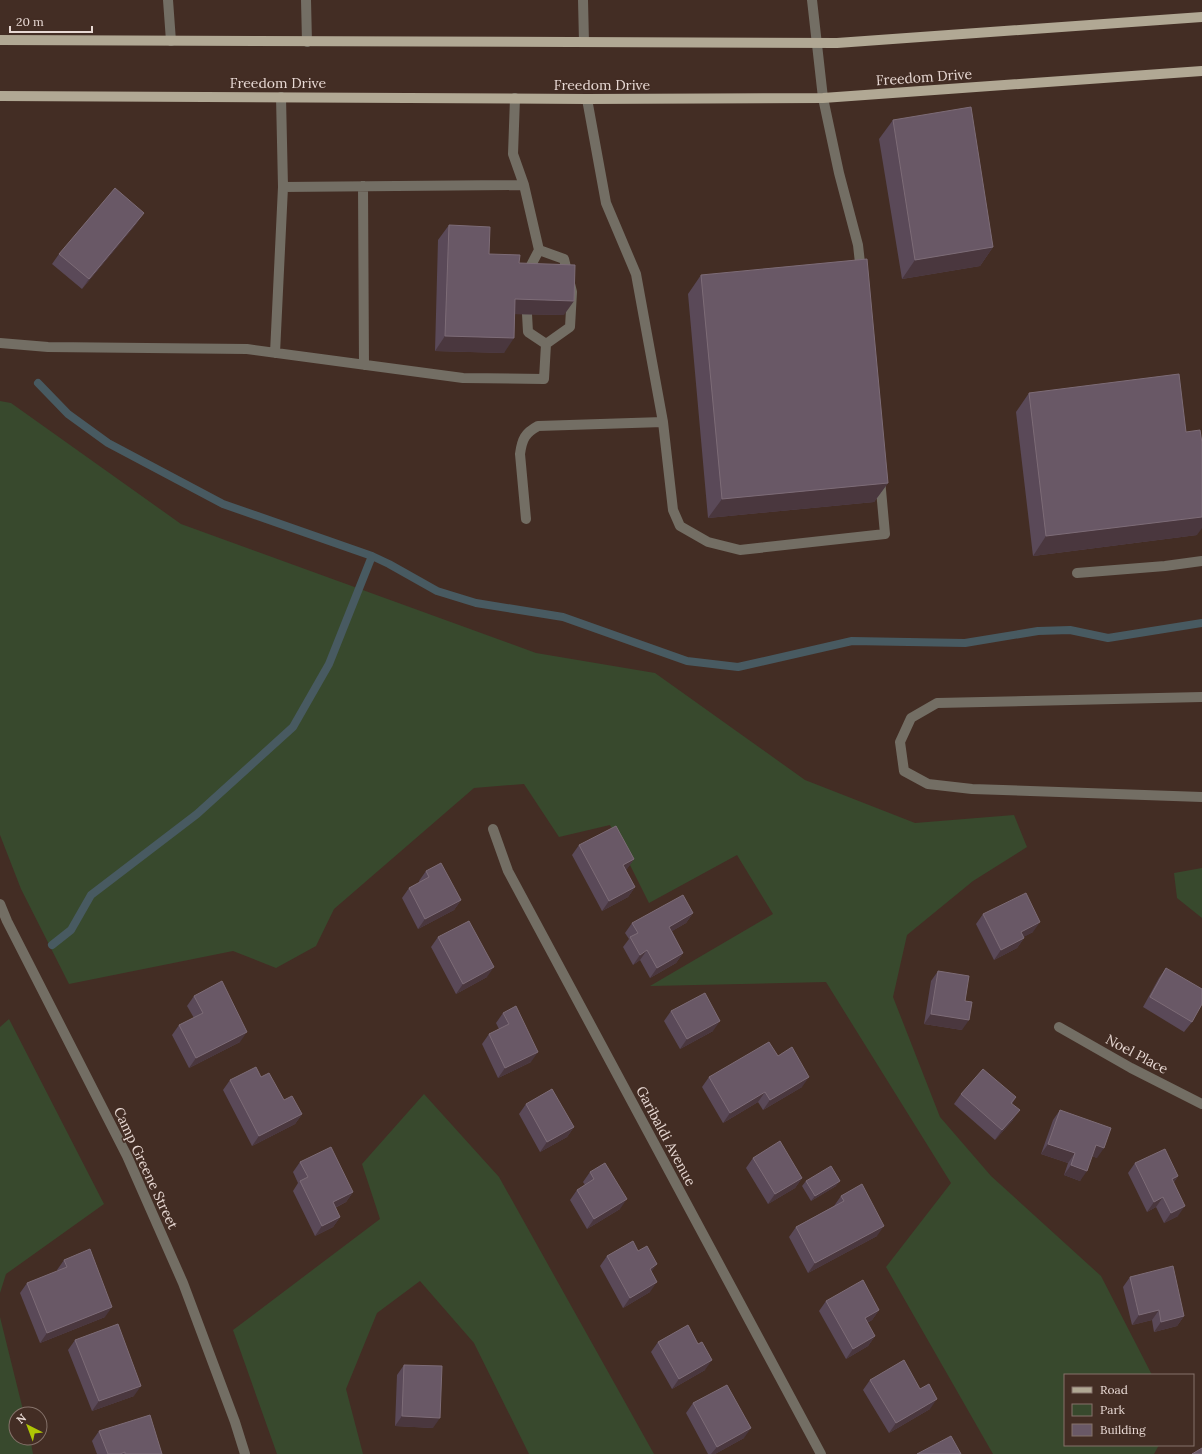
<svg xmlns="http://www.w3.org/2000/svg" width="1202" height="1454" font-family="Lora,serif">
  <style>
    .green { fill: #38492d }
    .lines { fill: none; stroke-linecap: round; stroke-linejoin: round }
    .stream { stroke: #485a61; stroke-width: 8 }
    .minor { stroke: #736e64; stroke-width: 10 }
    .major { stroke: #b1a894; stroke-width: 10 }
    .wall { fill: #5a4958 }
    .shaded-wall { fill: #4a373e }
    .building { fill: #695866; stroke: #7d6c77 }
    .labels { text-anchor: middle; stroke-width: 3; stroke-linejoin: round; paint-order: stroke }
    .street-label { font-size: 14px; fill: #e8d9d4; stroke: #432d24 }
  </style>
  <rect width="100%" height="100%" fill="#432d24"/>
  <!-- green -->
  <path class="green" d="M0 401 11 403 181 524 536 653 655 673 805 780 915 823 1014 815 1027 847 973 881 907 935 893 997 940 1117 991 1176 1101 1276 1152 1375H1065V1445H1159L1154 1454H993L886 1267 951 1183 826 982 650 986 773 914 737 855 649 903 610 825 559 837 524 784 474 788 334 909 316 946 276 968 233 951 69 984 21 889 0 835Z
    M1202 868V918L1177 898 1174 873Z
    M9 1019 104 1204 6 1274 0 1293V1027Z
    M424 1094 499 1177 654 1454H529L474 1343 420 1281 377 1313 346 1389 363 1454H277L233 1330 380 1219 362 1164Z
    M0 1317 24 1414H16V1438H30L33 1454H0Z"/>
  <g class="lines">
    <!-- stream -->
    <path class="stream" d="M38 383 68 414 108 443 223 504 372 556 389 564 437 591 476 603 563 617 687 661 738 667 852 641 965 643 1038 631 1070 630 1108 638 1202 623
      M52 945 71 930 91 895 197 814 293 727 329 664 372 556"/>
    <!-- minor -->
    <path class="minor" d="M168 0 171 41
      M306 0 307 42
      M583 0 584 42
      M812 0 823 98 839 173 858 245 861 272
      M281 97 283 187
      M587 99 606 203 636 274 663 422 673 510 680 526 708 542 740 550 885 534 880 479
      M363 186 364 365
      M526 275 539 250
      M527 314 528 332 546 344
      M0 343 48 347 247 349 463 378 544 379 546 344 570 327 572 292 564 259 539 250 524 185 513 154 515 98
      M275 353 283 187 524 185
      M526 519 520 454C522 439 525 433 538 426L663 422
      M1077 573 1165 566 1202 561
      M1202 697 937 703 911 718 900 742 904 771 928 784 972 789 1202 797
      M493 829 508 871 821 1454
      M0 904 7 921 127 1156 183 1283 235 1422 245 1454
      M1059 1027 1131 1068 1202 1104"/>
    <!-- major -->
    <path class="major" d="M0 40 837 43 1202 17
      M0 96 587 99 823 98 1202 71"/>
  </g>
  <!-- wall -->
  <path class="wall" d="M893 120 993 247 980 266 902 279 879 139Z
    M137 223 82 289 52 264 59 254Z
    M449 225 489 254 519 263 564 315 515 314 504 353 435 351 438 240Z
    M701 275 888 483 874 502 708 518 688 294Z
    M1029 393 1197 535 1033 556 1016 412Z
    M579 845 634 859 626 870 635 887 628 897 602 911 572 855Z
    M426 871 461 900 454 910 418 929 402 898 409 888 419 883V881Z
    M693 913 686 923 672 931 683 953 676 963 650 978 640 960 633 965 623 947 629 939 625 933 632 923Z
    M983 914 1033 932 1023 937 1024 938 1017 948 994 960 976 924Z
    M438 937 487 977 456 994 431 947Z
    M1166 968 1192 1022 1184 1032 1143 1007 1159 978Z
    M938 971 965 1001 962 1030 924 1024 931 981Z
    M194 996 240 1042 189 1068 172 1035 179 1025 194 1018 187 1006Z
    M671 1011 713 1031 680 1049 664 1021Z
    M503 1013 531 1062 498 1078 482 1044 489 1034 499 1029 496 1023Z
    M778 1056 802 1087 763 1110 758 1102 723 1123 702 1087 709 1077Z
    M261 1077 284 1100 302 1114 295 1124 252 1146 223 1090 230 1080Z
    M961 1094 1016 1097 1012 1104 1013 1120 995 1140 954 1104Z
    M526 1104 574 1127 567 1137 540 1152 519 1114Z
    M1060 1110 1097 1158 1092 1156 1080 1181 1064 1175 1068 1163 1041 1154 1053 1120Z
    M753 1158 802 1178 795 1188 768 1204 746 1168Z
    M300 1162 353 1192 346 1202 335 1208 340 1217 333 1227 315 1236 293 1191 298 1183 293 1172Z
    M1135 1163 1178 1176 1174 1182 1178 1216 1164 1223 1156 1207 1147 1212 1128 1173Z
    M590 1172 620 1209 587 1229 570 1200 577 1190 585 1185 583 1182Z
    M806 1181 836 1186 811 1201 802 1186Z
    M841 1196 877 1236 808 1273 789 1237 796 1227 834 1206Z
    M607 1256 652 1272 650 1292 623 1308 600 1266Z
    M64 1260 105 1317 40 1343 20 1293 27 1283 58 1271 57 1270Z
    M1130 1277 1184 1316 1177 1326 1154 1332 1152 1320 1132 1325 1123 1287Z
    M826 1301 879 1310 872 1320 867 1323 875 1336 868 1346 846 1359 819 1311Z
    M75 1340 134 1396 92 1411 68 1350Z
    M658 1342 705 1370 672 1389 651 1352Z
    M404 1365 433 1428 395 1426 397 1375Z
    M870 1380 930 1409 889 1433 863 1390Z
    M693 1403 744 1438 715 1454H708L686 1413Z
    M99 1431 162 1454H97L92 1441Z"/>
  <!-- shaded-wall -->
  <path class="shaded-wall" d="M144 213 137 223 82 289 89 279Z
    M993 247 980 266 902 279 915 260Z
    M515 299 574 301 564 315 505 314Z
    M445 336 514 338 504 353 435 351Z
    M888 483 874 502 708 518 722 499Z
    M1202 517V528L1197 535 1033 556 1046 536Z
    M634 859 627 869 616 875 623 865Z
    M635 887 628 897 602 911 609 901Z
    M461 900 454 910 418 929 425 919Z
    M693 913 686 923 662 937 669 927Z
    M1040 922 1033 932 1014 942 1021 932Z
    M1024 938 1017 948 994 960 1001 950Z
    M647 950 640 960 633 965 640 955Z
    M683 953 676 963 650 978 657 968Z
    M494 967 487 977 456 994 463 984Z
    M931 1014 969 1020 962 1030 924 1024Z
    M720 1021 713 1031 680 1049 687 1039Z
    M247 1032 240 1042 189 1068 196 1058Z
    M538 1052 531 1062 498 1078 505 1068Z
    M809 1077 802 1087 763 1110 770 1100Z
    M765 1092 758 1102 723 1123 730 1113Z
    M1020 1110 1013 1120 995 1140 1002 1130Z
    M302 1114 295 1124 252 1146 259 1136Z
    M574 1127 567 1137 540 1152 547 1142Z
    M1048 1144 1075 1153 1068 1163 1041 1154Z
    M1096 1145 1104 1148 1097 1158 1089 1155Z
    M1071 1165 1087 1171 1080 1181 1064 1175Z
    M1178 1176 1171 1186 1172 1179Z
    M802 1178 795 1188 768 1204 775 1194Z
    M840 1181 836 1186 811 1201 815 1196Z
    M353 1192 346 1202 326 1212 333 1202Z
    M1163 1197 1156 1207 1147 1212 1154 1202Z
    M627 1199 620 1209 587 1229 594 1219Z
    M1185 1206 1178 1216 1164 1223 1171 1213Z
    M340 1217 333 1227 315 1236 322 1226Z
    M884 1226 877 1236 808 1273 815 1263Z
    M657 1264 650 1274V1269Z
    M657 1282 650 1292 623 1308 630 1298Z
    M112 1307 105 1317 40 1343 47 1333Z
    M879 1310 872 1320 858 1328 865 1318Z
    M1159 1310 1152 1320 1132 1325 1139 1315Z
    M1184 1316 1177 1326 1154 1332 1161 1322Z
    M875 1336 868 1346 846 1359 853 1349Z
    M712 1360 705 1370 672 1389 679 1379Z
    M141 1386 134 1396 92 1411 99 1401Z
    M937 1399 930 1409 889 1433 896 1423Z
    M402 1416 440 1418 433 1428 395 1426Z
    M751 1428 744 1438 715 1454H711L717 1447Z"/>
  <!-- building -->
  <path class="building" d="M971 107 993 247 915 260 893 120Z
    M115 188 144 213 89 279 59 254Z
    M449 225 490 227 489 254 520 255 519 263 575 265 574 301 515 299 514 338 445 336Z
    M867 259 888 483 722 499 701 275Z
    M1179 374 1186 432 1200 430 1202 443V517L1046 536 1029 393Z
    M616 826 634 859 623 865 635 887 609 901 579 845Z
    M441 863 461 900 425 919 409 888 429 877 426 871Z
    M1026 893 1040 922 1021 932 1024 938 1001 950 983 914Z
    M683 895 693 913 669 927 683 953 657 968 647 950 640 955 630 937 638 933 632 923Z
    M469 921 494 967 463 984 438 937Z
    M1166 968 1202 989V1004L1192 1022 1150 997Z
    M938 971 969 976 965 1001 972 1002 969 1020 931 1014Z
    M222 981 247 1032 196 1058 179 1025 203 1013 194 996Z
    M705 993 720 1021 687 1039 671 1011Z
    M516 1006 538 1052 505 1068 489 1034 509 1024 503 1013Z
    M769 1042 778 1056 792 1047 809 1077 770 1100 765 1092 730 1113 709 1077Z
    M256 1067 261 1077 269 1073 284 1100 292 1096 302 1114 259 1136 230 1080Z
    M983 1069 1016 1097 1011 1103 1020 1110 1002 1130 961 1094Z
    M552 1089 574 1127 547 1142 526 1104Z
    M1060 1110 1111 1128 1104 1148 1096 1145 1087 1171 1071 1165 1075 1153 1048 1144Z
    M780 1141 802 1178 775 1194 753 1158Z
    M331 1147 353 1192 333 1202 340 1217 322 1226 300 1181 308 1177 300 1162Z
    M1165 1149 1178 1176 1172 1179 1185 1206 1171 1213 1163 1197 1154 1202 1135 1163Z
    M605 1163 627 1199 594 1219 577 1190 594 1179 590 1172Z
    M831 1166 840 1181 815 1196 806 1181Z
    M862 1184 884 1226 815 1263 796 1227 844 1201 841 1196Z
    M633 1241 638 1251 647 1246 657 1264 650 1269 657 1282 630 1298 607 1256Z
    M90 1249 112 1307 47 1333 27 1283 67 1267 64 1260Z
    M1173 1266 1184 1316 1161 1322 1159 1310 1139 1315 1130 1277Z
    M863 1280 879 1310 865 1318 875 1336 853 1349 826 1301Z
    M118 1324 141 1386 99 1401 75 1340Z
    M688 1325 698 1344 702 1342 712 1360 679 1379 658 1342Z
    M904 1360 920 1389 929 1384 937 1399 896 1423 870 1380Z
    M404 1365 442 1366 440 1418 402 1416Z
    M727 1385 751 1428 717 1447 693 1403Z
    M150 1415 162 1454H125V1452L120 1454H108L99 1431Z
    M951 1436 961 1454H917Z
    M1202 1448V1454H1192Z"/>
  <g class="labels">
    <!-- street labels -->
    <g class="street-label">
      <text transform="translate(924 77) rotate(-4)" y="5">Freedom Drive</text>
      <text x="278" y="88">Freedom Drive</text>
      <text x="602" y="90">Freedom Drive</text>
      <text transform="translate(1137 1054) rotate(28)" y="5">Noel Place</text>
      <text transform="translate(666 1136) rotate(62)" y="5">Garibaldi Avenue</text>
      <text transform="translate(146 1168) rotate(65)" y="5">Camp Greene Street</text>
    </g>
  </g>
  <!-- legend -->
  <rect x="1064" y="1374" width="130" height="72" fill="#432d24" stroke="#85726a"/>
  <rect x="1072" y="1387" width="20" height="6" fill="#b1a894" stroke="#85726a"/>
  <text x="1100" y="1394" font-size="12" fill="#e8d9d4">Road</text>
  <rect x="1072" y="1404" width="20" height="12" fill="#38492d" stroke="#85726a"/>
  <text x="1100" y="1414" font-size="12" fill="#e8d9d4">Park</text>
  <rect x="1072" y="1424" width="20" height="12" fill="#695866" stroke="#85726a"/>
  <text x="1100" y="1434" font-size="12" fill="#e8d9d4">Building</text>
  <!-- north arrow -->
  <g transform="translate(28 1426) rotate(318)"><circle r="19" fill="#432d24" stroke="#85726a"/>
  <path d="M0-3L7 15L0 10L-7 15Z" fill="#afc504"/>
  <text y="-6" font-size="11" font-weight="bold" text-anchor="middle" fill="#e8d9d4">N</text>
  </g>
  <!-- scale -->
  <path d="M10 26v6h82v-6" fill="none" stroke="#e8d9d4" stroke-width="2"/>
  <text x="16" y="26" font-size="12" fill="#e8d9d4" stroke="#432d24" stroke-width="3" paint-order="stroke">20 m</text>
</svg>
